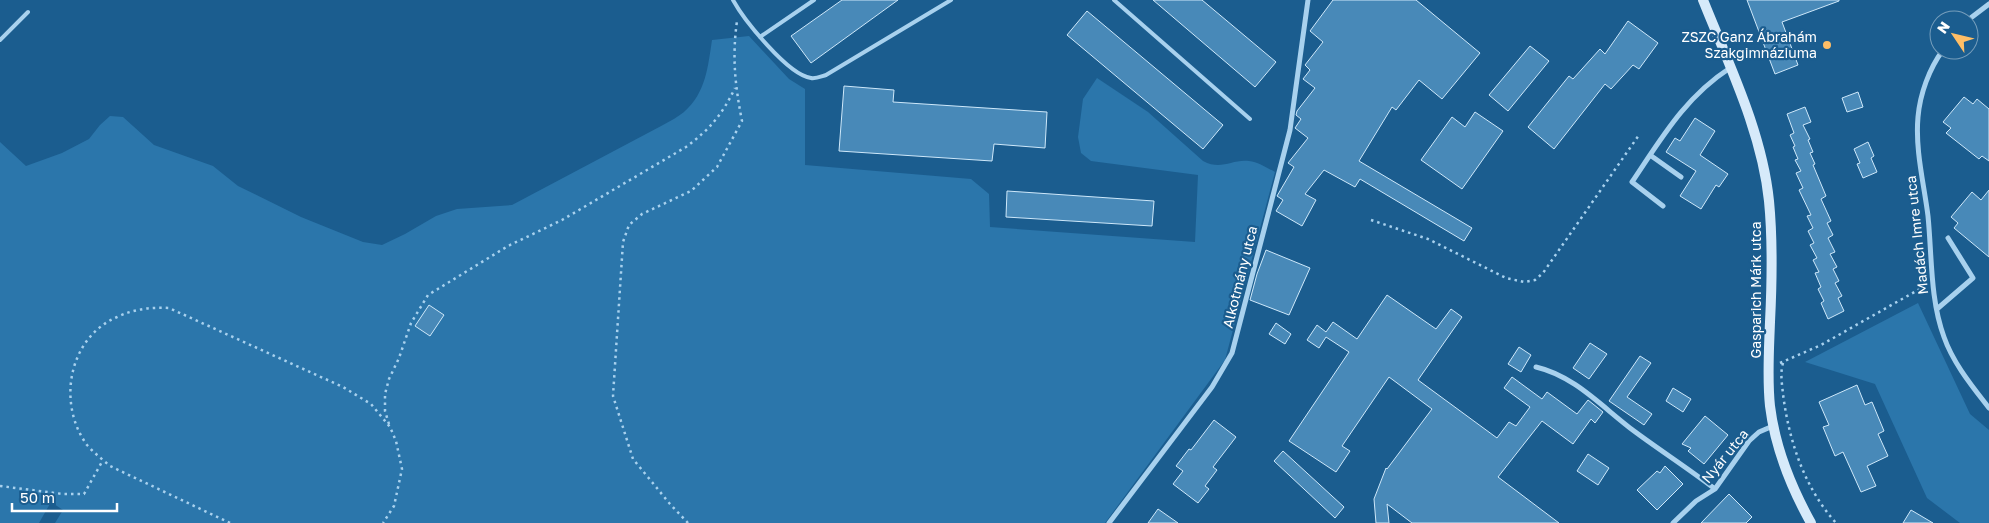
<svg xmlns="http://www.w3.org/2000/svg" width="1989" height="523" font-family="'Golos Text',sans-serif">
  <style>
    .green { fill: #2b76ab }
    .building { fill: #4889b8; stroke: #cee8fa }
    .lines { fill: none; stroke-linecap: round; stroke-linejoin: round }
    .path { stroke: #a8d1ee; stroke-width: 2.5; stroke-dasharray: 2.5 4; stroke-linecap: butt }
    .lane { stroke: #a8d1ee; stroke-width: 4 }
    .street { stroke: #a8d1ee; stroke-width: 5 }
    .secondary { stroke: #d6eafa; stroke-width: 10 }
    .poi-dot { fill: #ffbe66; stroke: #1b5d8f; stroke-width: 2 }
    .labels { text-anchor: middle; stroke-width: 4.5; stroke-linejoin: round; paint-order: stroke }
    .poi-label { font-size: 14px; fill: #fff; stroke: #1b5d8f; text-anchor: end }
    .street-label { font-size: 14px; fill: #fff; stroke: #1b5d8f }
  </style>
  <rect width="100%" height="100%" fill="#1b5d8f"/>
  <!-- green -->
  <path class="green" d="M749 36 789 79 805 89V165L971 179 989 194 990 227 1195 242 1198 175 1091 161 1081 153 1078 137 1083 99 1097 78 1148 112 1203 161C1222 171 1231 159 1249 161 1258 162 1267 168 1275 172L1225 360 1105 523H55L63 510 51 502 39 523H0V142L26 166 62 153 89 139 100 125 110 116 123 117 154 145 213 166 238 186 301 217 363 242 382 245 405 234 436 216 457 209 512 205 663 125C670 121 678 117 684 112 706 93 708 66 712 40Z
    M1918 303 1970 414 1989 430V523H1960L1927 498 1875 384 1805 362Z"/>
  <!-- building -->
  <path class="building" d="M842 0H898L811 63 791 36Z
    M1153 0H1202L1276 62 1255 87Z
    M1333 0H1416L1480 53 1442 99 1419 80 1396 110 1392 107 1359 161 1472 228 1464 241 1360 179 1355 187 1324 170 1305 194 1316 200 1302 226 1276 211 1283 200 1277 196 1294 167 1288 163 1308 138 1295 128 1301 119 1296 115 1297 111 1315 88 1303 79 1310 70 1305 65 1323 42 1310 31Z
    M1747 0H1839V1L1782 22 1798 65 1775 74Z
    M1087 11 1223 125 1203 149 1067 35Z
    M1628 21 1658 43 1639 69 1633 65 1611 89 1605 84 1554 149 1528 127 1569 76 1573 79 1600 49 1605 54Z
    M1530 46 1549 61 1508 111 1489 95Z
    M844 86 894 90 893 102 1047 112 1045 148 994 144 992 161 839 151Z
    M1858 92 1863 107 1847 112 1842 98Z
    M1964 97 1973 104 1977 99 1989 109V161L1982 156 1979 159 1946 133 1951 128 1943 122Z
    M1805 107 1811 122 1803 125 1810 139 1808 140 1813 152 1810 153 1815 164 1813 165 1826 196 1821 199 1831 221 1827 223 1833 235 1828 238 1835 252 1830 254 1837 267 1833 269 1839 281 1835 283 1842 296 1838 298 1844 311 1828 319 1821 303 1824 301 1818 289 1821 287 1815 273 1819 272 1813 260 1817 258 1810 245 1814 243 1808 231 1813 228 1807 216 1811 215 1799 190 1803 188 1796 173 1801 171 1795 160 1798 159 1793 147 1795 146 1790 135 1794 133 1787 114Z
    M1475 112 1503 131 1462 189 1421 160 1452 117 1465 127Z
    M1695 118 1715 131 1700 155 1728 174 1719 187 1716 185 1701 209 1680 196 1696 171 1666 152 1675 138 1680 141Z
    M1868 142 1874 156 1871 158 1877 172 1863 178 1857 164 1860 163 1854 149Z
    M1989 190V257L1954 228 1958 223 1951 217 1972 192 1981 200Z
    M1007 191 1154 201 1152 226 1006 217Z
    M1266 250 1310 268 1289 315 1250 300 1257 274Z
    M1387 295 1436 329 1451 309 1462 317 1418 380 1497 438 1509 422 1516 426 1530 407 1504 388 1512 377 1542 399 1547 392 1577 414 1588 400 1603 412 1595 423 1591 419 1573 444 1542 421 1498 477 1559 523H1412L1387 504 1389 523H1376L1374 499 1386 468 1387 469 1432 409 1389 377 1342 446 1350 451 1336 472 1289 441 1349 352 1326 337 1319 348 1307 340 1317 325 1326 332 1333 322 1357 339Z
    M429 305 444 315 430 336 415 326Z
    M1276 323 1291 334 1285 344 1269 334Z
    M1590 343 1607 354 1589 379 1573 368Z
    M1519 347 1531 355 1521 372 1508 364Z
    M1640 356 1651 363 1627 397 1652 414 1644 425 1609 401Z
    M1857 385 1865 405 1872 402 1884 431 1878 434 1888 456 1867 466 1876 486 1861 492 1843 452 1835 456 1823 427 1829 425 1819 402Z
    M1673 388 1691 399 1683 412 1666 401Z
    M1705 416 1728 435 1704 464 1688 451 1691 448 1682 444Z
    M1214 420 1236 437 1213 467 1217 470 1205 486 1209 489 1198 503 1173 484 1183 471 1176 466 1189 449 1191 450Z
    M1283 451 1344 507 1335 518 1274 461Z
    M1588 454 1609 468 1598 485 1577 471Z
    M1665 466 1683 484 1657 510 1637 490 1657 471 1660 473Z
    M1729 494 1752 517 1746 523H1701Z
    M1158 509 1178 523H1148Z
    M1911 510 1933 523H1903Z"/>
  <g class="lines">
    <!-- path -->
    <path class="path" d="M1371 220 1428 239 1506 278 1524 282 1535 280 1543 273 1639 135
      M1780 363 1821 345 1925 286
      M1783 363C1780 373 1782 384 1783 394 1789 441 1804 487 1836 523
      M389 424 385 411V394L389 379 399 358 411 323 428 295 508 246 562 220 686 147C710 129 722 115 735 88
      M0 486 63 494H84L103 460
      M230 523 110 466C102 459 94 453 87 445 57 404 68 338 117 317 134 309 151 307 169 308L343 387 371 404 390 427 396 441 402 469 394 506 383 523
      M688 523 670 504 633 459 613 396 623 242 629 225 642 214 691 191 717 167 742 121C735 85 732 57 737 21"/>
    <!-- lane -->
    <path class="lane" d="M733 0C744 20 788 75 811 78 816 79 822 76 826 75L951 0
      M1114 0 1250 119
      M760 37 814 0
      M0 40 28 12"/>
    <!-- street -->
    <path class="street" d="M1968 20 1989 4
      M1943 50C1929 69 1920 94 1918 117 1915 150 1924 184 1928 216 1932 256 1930 299 1944 337 1953 363 1972 386 1989 408
      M1650 155 1681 177
      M1663 206 1632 182C1661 139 1685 97 1730 68
      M1937 309 1973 278 1948 238
      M1536 367C1575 376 1603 408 1634 431 1661 451 1689 469 1715 489
      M1109 523 1212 387 1232 353 1290 130 1308 0
      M1673 523 1696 501 1715 489 1749 441 1759 432 1773 426"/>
    <!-- secondary -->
    <path class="secondary" d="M1703 0C1729 65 1762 132 1769 201 1773 242 1772 282 1770 322 1769 350 1767 378 1770 406 1775 447 1791 487 1811 523"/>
  </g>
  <!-- markers -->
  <circle class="poi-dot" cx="1827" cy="45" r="5"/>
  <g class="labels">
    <!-- poi labels -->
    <g class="poi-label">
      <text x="1817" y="42">ZSZC Ganz Ábrahám<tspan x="1817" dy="16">Szakgimnáziuma</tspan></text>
    </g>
    <!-- street labels -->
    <g class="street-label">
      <text transform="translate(1917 235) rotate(-96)" y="5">Madách Imre utca</text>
      <text transform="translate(1240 277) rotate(-76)" y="5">Alkotmány utca</text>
      <text transform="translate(1756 290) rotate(-90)" y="5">Gasparich Márk utca</text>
      <text transform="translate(1725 456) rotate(-51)" y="5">Nyár utca</text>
    </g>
  </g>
  <!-- north arrow -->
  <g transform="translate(1954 35) rotate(305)"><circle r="24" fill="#1b5d8f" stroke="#769ebc"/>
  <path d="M0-4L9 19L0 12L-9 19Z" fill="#ffbe66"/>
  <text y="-8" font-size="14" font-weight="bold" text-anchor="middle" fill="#ffffff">N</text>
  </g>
  <!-- scale -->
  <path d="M12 503v8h105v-8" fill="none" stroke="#ffffff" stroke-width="2.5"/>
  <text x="20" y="503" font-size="15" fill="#ffffff" stroke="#1b5d8f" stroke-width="4" paint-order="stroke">50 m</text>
</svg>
